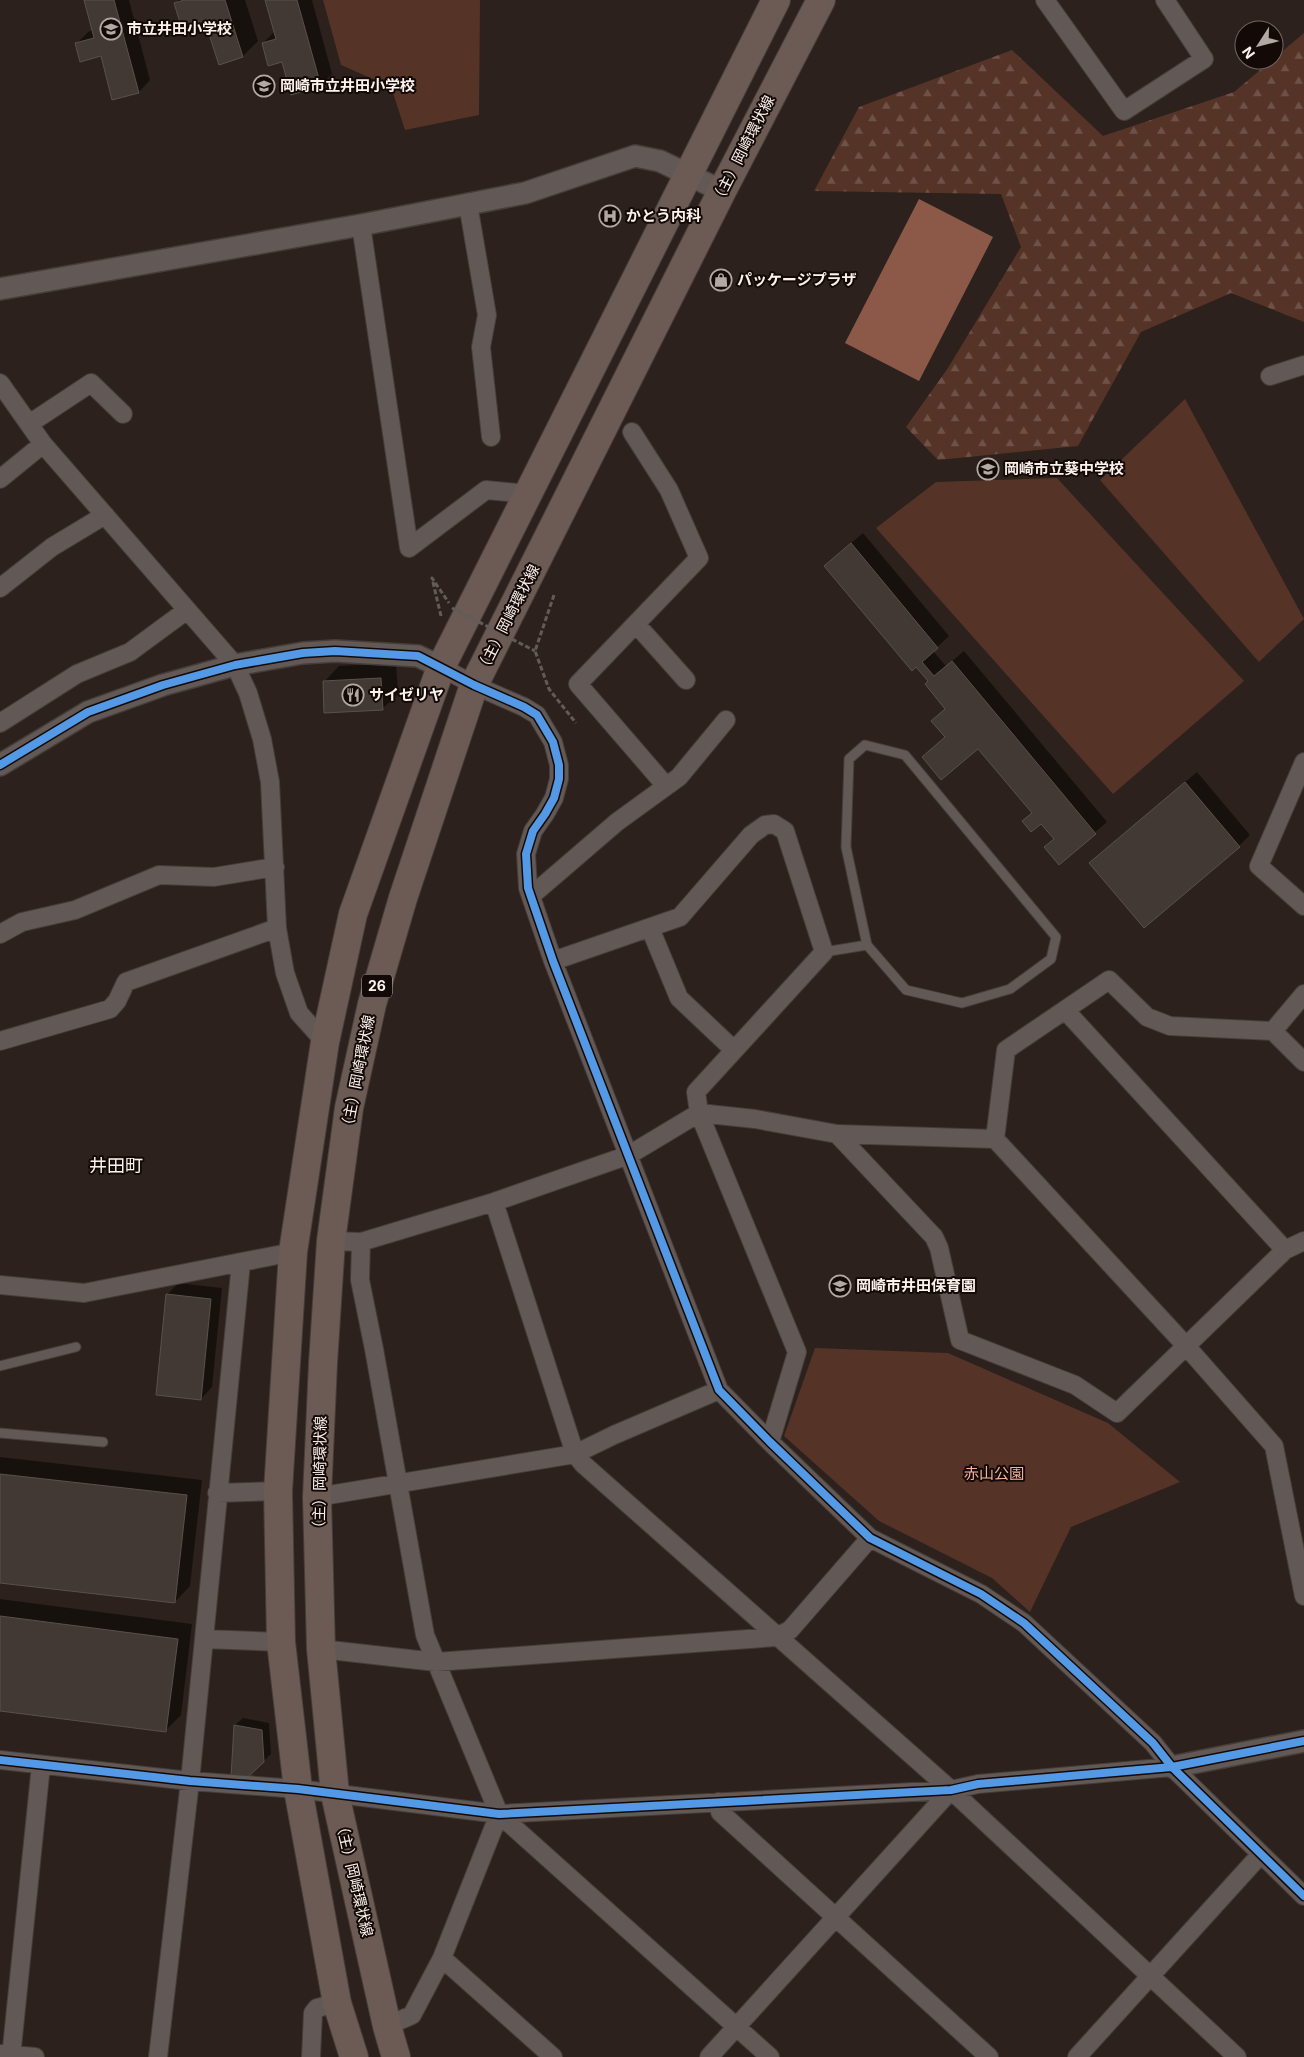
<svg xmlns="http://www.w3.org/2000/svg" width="1304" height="2057" font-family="Inter,'Noto Sans JP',sans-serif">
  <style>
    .green { fill: #553327 }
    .forest { fill: url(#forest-firs) }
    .water { fill: #8c5948 }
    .shadow { fill: #0007 }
    .building { fill: #423935; stroke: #5a504c }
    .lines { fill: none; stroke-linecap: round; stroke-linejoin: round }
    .service-casing { stroke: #463d39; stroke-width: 11 }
    .minor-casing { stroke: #463d39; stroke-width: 20 }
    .tertiary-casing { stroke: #463d39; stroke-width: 24 }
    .primary-casing { stroke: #463d39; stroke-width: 30 }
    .path { stroke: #635b58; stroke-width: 3; stroke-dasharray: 5 2.5; stroke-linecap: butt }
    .service { stroke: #625855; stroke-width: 9 }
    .minor { stroke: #625855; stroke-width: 18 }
    .tertiary { stroke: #625855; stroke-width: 21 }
    .primary { stroke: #6b5b54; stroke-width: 28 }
    .path-bridge { stroke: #635b58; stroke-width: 3; stroke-dasharray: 5 2.5; stroke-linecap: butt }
    .cycleway-casing { stroke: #130a07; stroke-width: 11 }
    .cycleway { stroke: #5399e6; stroke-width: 8 }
    .labels { text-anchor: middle; stroke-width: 4; stroke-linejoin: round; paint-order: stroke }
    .shield { fill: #130a07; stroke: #b7aca8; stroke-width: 1 }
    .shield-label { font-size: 14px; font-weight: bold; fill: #fdf1ed }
    .poi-label { font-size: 15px; font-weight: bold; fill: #fdf1ed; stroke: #130a07; text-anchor: start }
    .street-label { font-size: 15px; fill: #fdf1ed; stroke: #130a07 }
    .park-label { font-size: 15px; fill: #f5b29a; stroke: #130a07 }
    .quarter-label { font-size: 18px; fill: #fdf1ed; stroke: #130a07 }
  </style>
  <defs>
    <pattern id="forest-firs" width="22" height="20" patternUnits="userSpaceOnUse" patternTransform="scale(1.25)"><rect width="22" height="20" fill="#553327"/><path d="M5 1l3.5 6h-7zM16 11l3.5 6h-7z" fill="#6e5147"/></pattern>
  </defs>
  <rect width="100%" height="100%" fill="#2c211c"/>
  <!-- green -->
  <path class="green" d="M323 0H480L479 115 405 130 391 87 341 65Z
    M1185 399 1304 619 1259 662 1100 480Z
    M1057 478 1244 681 1113 794 876 528 936 482Z
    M815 1348 948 1353 1108 1423 1180 1482 1071 1527 1030 1612 992 1578 879 1521 784 1436Z"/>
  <!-- forest -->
  <path class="forest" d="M1304 33V322L1231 293 1141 332 1078 446 938 460 906 427 948 368 1021 247 1001 194 814 191 859 107 1012 50 1103 136 1234 92Z"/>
  <!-- water -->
  <path class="water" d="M919 199 993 237 919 381 845 343Z"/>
  <!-- shadow -->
  <path class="shadow" d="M85 0H129L150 80 139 92 113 99 101 55 77 43 88 32 93 30Z
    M179 0H245L258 41 243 56 206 20 175 4Z
    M267 0H312L332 74 320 85 283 60 263 43 275 31Z
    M863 533 949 636 933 651 946 666 964 651 1107 822 1059 863 1046 847 1055 838 1041 822 1023 821 1033 812 978 747 924 757 946 736V708L930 681 837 555Z
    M396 663 398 694 382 709 324 682 339 666Z
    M1197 772 1250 835 1239 846 1090 863Z
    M178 1283 222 1288 212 1387 201 1399 167 1295Z
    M0 1457 202 1480 190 1586 175 1602 0 1582Z
    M0 1599 192 1624 181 1715 166 1730 0 1709Z
    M243 1718 269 1723 271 1754 249 1775 235 1725Z"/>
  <!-- building -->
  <path class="building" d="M84 0H114L139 93 112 100 101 56 80 62 75 43 94 38Z
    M184 0H225L243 57 219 65 205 22 182 29 174 3Z
    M265 0H297L321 86 291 95 282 62 268 66 262 43 276 39Z
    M851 543 938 648 922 662 934 676 952 661 1096 834 1059 865 1044 847 1054 839 1041 824 1031 832 1022 821 1032 813 978 749 941 780 922 757 945 737 931 721 945 709 925 684 928 681 916 667 912 671 824 566Z
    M381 678 383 710 324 713 323 681Z
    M1185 782 1240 847 1144 928 1089 863Z
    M166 1294 211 1299 201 1400 156 1395Z
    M0 1474 187 1495 175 1603 0 1583Z
    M0 1616 178 1639 166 1732 0 1711Z
    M234 1725 262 1730 264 1762 249 1776 231 1777Z"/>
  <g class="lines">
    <!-- service casing -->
    <g class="service-casing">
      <path id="service" d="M824 952 867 945 846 847 849 759 865 745 905 755 1056 937 1051 959 1010 989 962 1003 906 990 867 945
        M0 1366 76 1347
        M0 1433 103 1442"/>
    </g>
    <!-- minor casing -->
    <g class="minor-casing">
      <path id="minor" d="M1045 0 1124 111 1204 59 1165 0
        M468 204 487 315 481 347 491 437
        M361 225 409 548 486 490 528 494
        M1270 376 1304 365
        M0 383 43 444 235 665 248 693 262 739 270 782 277 928 285 973 299 1013 325 1042
        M29 424 91 383 123 414
        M632 432 669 490 699 558 578 684 666 786
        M0 479 43 444
        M0 588 52 547 105 515
        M636 624 686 680
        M441 667 474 685 524 707 537 715 553 742 559 765V779L554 798 545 814 533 831 526 854 528 888 553 961 719 1390 770 1442 870 1538 981 1594 1024 1623 1153 1743 1172 1767 1304 1896
        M0 723 77 674 130 652 187 610
        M1304 762 1259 866 1304 906
        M531 896 617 822 679 777 726 720
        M650 928 679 998 734 1050
        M0 934 22 922 75 910 159 875 214 877 275 867
        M553 961 680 917 751 835 765 825 774 824 785 831 824 952 696 1092 699 1113 797 1352 770 1442
        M1066 1011 1285 1250
        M1273 1031 1304 994
        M0 1041 110 1009 117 1001 126 982 277 928
        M837 1134 934 1237 939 1248 960 1340 1075 1385 1117 1413 1285 1250 1304 1241
        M995 1139 1006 1050 1109 980 1147 1017 1170 1026 1273 1031 1304 1062
        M494 1202 575 1454 583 1464 951 1790 1237 2057
        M331 1241 361 1242 494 1202 629 1155 699 1113 755 1119 837 1134 995 1139 1187 1347 1274 1446 1304 1596
        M361 1242 360 1280 374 1349 425 1635 499 1814 770 2057
        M0 1285 84 1293 293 1252
        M217 1493 278 1491
        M317 1497 575 1454 614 1435 719 1390
        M204 1639 281 1642
        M321 1649 436 1662 776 1637 790 1630 870 1538
        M0 1760 190 1781 298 1789 499 1814 951 1790 978 1784 1172 1767
        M718 1802 720 1812 989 2057
        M442 1958 553 2057
        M387 2026 412 2015 442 1958 499 1814
        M1 2054 35 2057
        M11 2057 41 1765
        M158 2057 190 1781 241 1263
        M311 2057 313 2013 317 2008 337 2003
        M709 2057 951 1790
        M1077 2057 1261 1854"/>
    </g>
    <!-- tertiary casing -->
    <g class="tertiary-casing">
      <path id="tertiary" d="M0 289 361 225 525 193 635 156 660 161 722 191
        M0 765 88 712 163 685 235 665 303 653 335 651 418 656 441 667
        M1172 1767 1304 1741"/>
    </g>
    <!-- primary casing -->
    <g class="primary-casing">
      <path id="primary" d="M354 2057 337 2003 298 1789 281 1642 278 1491 293 1252 325 1042 353 914 441 667 776 0
        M396 2057 387 2026 335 1794 321 1649 317 1497 323 1363 331 1241 349 1108 372 1004 403 898 474 685 722 191 821 0"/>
    </g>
    <!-- path -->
    <path class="path" d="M554 595 535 651 549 689 576 723
      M441 616 432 578 449 603"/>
    <!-- service -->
    <use href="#service" class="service"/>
    <!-- minor -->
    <use href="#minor" class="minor"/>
    <!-- tertiary -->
    <use href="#tertiary" class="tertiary"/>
    <!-- primary -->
    <use href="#primary" class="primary"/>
    <!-- path-bridge -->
    <path class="path-bridge" d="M452 608 535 651"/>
    <!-- cycleway casing -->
    <g class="cycleway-casing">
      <path id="cycleway" d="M0 765 88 712 163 685 235 665 303 653 335 651 418 656 474 685 524 707 537 715 553 742 559 765V779L554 798 545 814 533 831 526 854 528 888 553 961 719 1390 770 1442 870 1538 981 1594 1024 1623 1153 1743 1172 1767 1304 1896
        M0 1760 190 1781 298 1789 499 1814 951 1790 978 1784 1172 1767 1304 1741"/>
    </g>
    <!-- cycleway -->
    <use href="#cycleway" class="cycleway"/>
  </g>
  <!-- icons -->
  <defs>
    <g id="school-ring" transform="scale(1.125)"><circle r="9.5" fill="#130a07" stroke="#b4a8a4" stroke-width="1.5"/><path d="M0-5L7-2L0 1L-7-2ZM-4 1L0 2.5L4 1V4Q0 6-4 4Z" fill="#b4a8a4"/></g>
    <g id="hospital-ring" transform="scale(1.125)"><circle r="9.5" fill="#130a07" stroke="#b4a8a4" stroke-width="1.5"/><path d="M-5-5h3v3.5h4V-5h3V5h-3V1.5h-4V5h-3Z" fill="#b4a8a4"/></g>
    <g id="shop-ring" transform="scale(1.125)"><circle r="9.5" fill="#130a07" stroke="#b4a8a4" stroke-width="1.5"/><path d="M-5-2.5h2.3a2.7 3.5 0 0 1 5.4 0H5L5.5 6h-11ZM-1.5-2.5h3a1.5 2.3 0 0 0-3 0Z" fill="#b4a8a4"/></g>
    <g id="restaurant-ring" transform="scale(1.125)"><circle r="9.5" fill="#130a07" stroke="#b4a8a4" stroke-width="1.5"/><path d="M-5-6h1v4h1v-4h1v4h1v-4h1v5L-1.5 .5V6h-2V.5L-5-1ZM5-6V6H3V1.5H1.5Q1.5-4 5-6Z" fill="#b4a8a4"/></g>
  </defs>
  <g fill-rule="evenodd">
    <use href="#school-ring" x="111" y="29"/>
    <use href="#school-ring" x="264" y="86"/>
    <use href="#hospital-ring" x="610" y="216"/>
    <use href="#shop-ring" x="721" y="280"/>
    <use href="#school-ring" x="988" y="469"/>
    <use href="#restaurant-ring" x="353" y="695"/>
    <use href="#school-ring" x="840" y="1286"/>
  </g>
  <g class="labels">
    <!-- shield labels -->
    <rect class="shield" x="362" y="974.5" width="30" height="23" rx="4"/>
    <g class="shield-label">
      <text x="377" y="991">26</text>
    </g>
    <!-- poi labels -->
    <g class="poi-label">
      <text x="127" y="34">市立井田小学校</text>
      <text x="280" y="91">岡崎市立井田小学校</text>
      <text x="626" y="221">かとう内科</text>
      <text x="737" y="285">パッケージプラザ</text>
      <text x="1004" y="474">岡崎市立葵中学校</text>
      <text x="369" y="700">サイゼリヤ</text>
      <text x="856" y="1291">岡崎市井田保育園</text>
    </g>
    <!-- street labels -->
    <g class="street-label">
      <text transform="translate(743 150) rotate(-63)" y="5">（主）岡崎環状線</text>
      <text transform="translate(508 619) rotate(-63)" y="5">（主）岡崎環状線</text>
      <text transform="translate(358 1074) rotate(-79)" y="5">（主）岡崎環状線</text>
      <text transform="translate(320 1476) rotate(-89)" y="5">（主）岡崎環状線</text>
      <text transform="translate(354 1878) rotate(77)" y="5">（主）岡崎環状線</text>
    </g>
    <!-- park labels -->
    <g class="park-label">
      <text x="994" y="1479">赤山公園</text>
    </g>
    <!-- quarter labels -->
    <g class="quarter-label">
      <text x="116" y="1172">井田町</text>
    </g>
  </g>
  <!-- north arrow -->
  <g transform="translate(1259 45) rotate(234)"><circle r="24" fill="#130a07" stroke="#716663"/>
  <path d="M0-4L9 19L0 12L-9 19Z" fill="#b4a8a4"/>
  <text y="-8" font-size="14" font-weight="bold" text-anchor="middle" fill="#fdf1ed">N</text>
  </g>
</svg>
